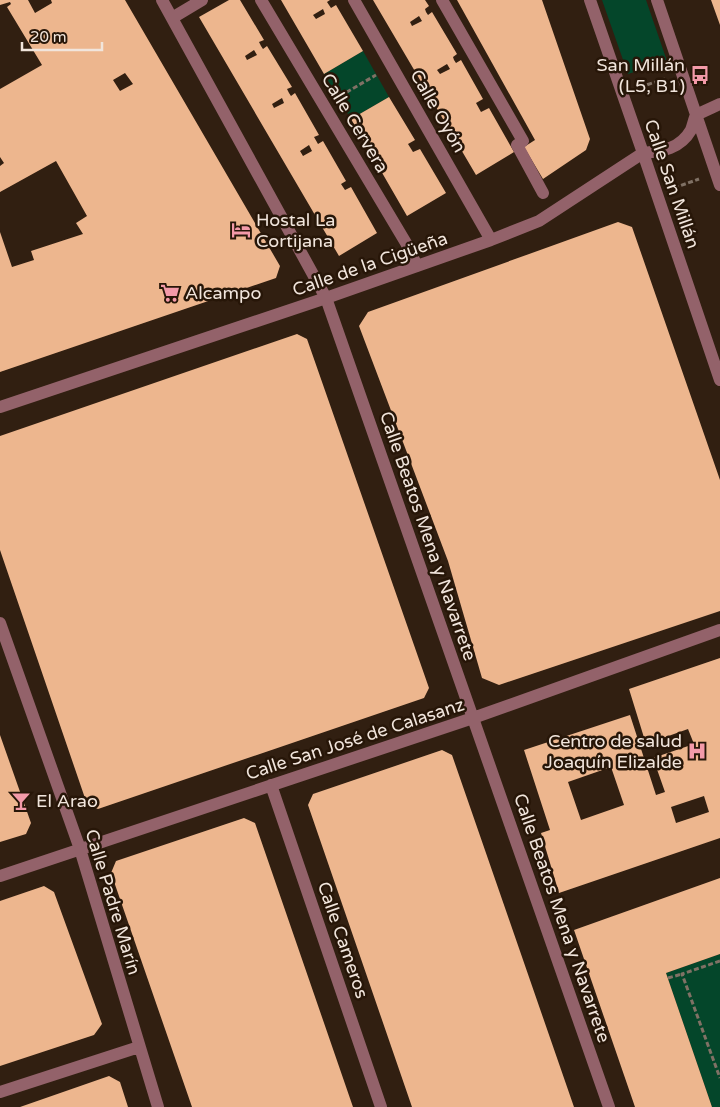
<svg xmlns="http://www.w3.org/2000/svg" width="720" height="1107" font-family="'Varela Round',sans-serif">
  <style>
    .green { fill: #04462a }
    .building { fill: #edb68e; fill-rule: evenodd }
    .lines { fill: none; stroke-linecap: round; stroke-linejoin: round }
    .path { stroke: #807165; stroke-width: 3; stroke-dasharray: 5 2.5; stroke-linecap: butt }
    .minor { stroke: #93626a; stroke-width: 12 }
    .labels { text-anchor: middle; stroke-width: 5; stroke-linejoin: round; paint-order: stroke }
    .poi-label { font-size: 18px; fill: #f1e5dc; stroke: #271608; text-anchor: start }
    .street-label { font-size: 18px; fill: #f1e5dc; stroke: #271608 }
  </style>
  <rect width="100%" height="100%" fill="#311f11"/>
  <!-- green -->
  <path class="green" d="M602 0H646L667 61 628 74Z
    M363 51 389 97 351 119 324 74Z
    M720 954V1107H712L666 973Z"/>
  <!-- building -->
  <path class="building" d="M0 0H28L35 13 52 3 51 0H125L280 266 276 278 0 372V232L12 267 34 260 31 251 83 234 76 223 87 216 56 161 0 192V166L4 163 0 157V89L42 65 7 7 11 4 10 2 0 5ZM125 73 133 84 120 91 113 80Z
    M229 0H240L264 40 259 42 261 46 263 49 267 46 292 87 287 89 289 93 291 96 295 93 319 135 314 137 318 144 323 141 346 181 341 184 345 190 351 187 377 233 339 256 199 17ZM254 50 257 55 247 60 245 56ZM282 98 284 103 274 108 272 104ZM309 145 312 151 303 156 300 151Z
    M281 0H330L327 2 331 8 336 5 363 51 324 74ZM323 9 325 14 316 19 313 15Z
    M373 0H425L429 6 425 9 426 12 428 15 432 12 457 54 453 57 454 60 456 63 461 60 483 99 476 103 481 112 489 108 514 152 476 175ZM419 16 422 21 412 26 410 22ZM447 64 450 69 440 74 437 70Z
    M457 0H542L590 139 586 150 543 179 524 147 535 140Z
    M711 0H720V25Z
    M389 97 415 140 408 144 413 152 420 149 446 193 407 216 351 119Z
    M618 222 632 227 720 480V611L499 685 482 678 448 561 359 326 368 312Z
    M297 334 307 339 429 688 424 698 98 809 87 804 0 550V436Z
    M720 658V838L559 893 541 833 550 830 524 750 630 715 656 795 665 792 653 758 694 744 688 729 646 744 629 689ZM611 767 624 805 581 820 568 782ZM704 796 709 812 676 823 671 807Z
    M0 735 31 823 26 834 0 842Z
    M442 750 452 755 574 1107H412L308 805 313 794Z
    M244 818 255 823 353 1107H192L111 873 116 861Z
    M720 878V954L666 973 712 1107H635L574 930Z
    M44 886 54 892 102 1024 94 1035 0 1066V901Z
    M109 1076 120 1082 128 1107H20Z"/>
  <g class="lines">
    <!-- path -->
    <path class="path" d="M640 87 665 79
      M340 96 376 75
      M674 188 699 179
      M720 961 682 974 720 1078
      M668 978 682 974"/>
    <!-- minor -->
    <path class="minor" d="M162 0 326 298 609 1107
      M261 0 406 243 417 266
      M354 0 491 240
      M442 0 523 141 517 145 543 193
      M590 0 643 153 720 380
      M657 0 720 185
      M172 18 202 0
      M0 407 326 298 491 240 539 221 643 153C663 151 680 149 691 130 693 125 694 119 696 115L720 104
      M0 623 80 849 158 1107
      M271 785 381 1107
      M0 876 473 718 720 630
      M0 1092 139 1047"/>
  </g>
  <!-- icons -->
  <defs>
    <g id="bus-bare" transform="scale(1.5)"><path d="M-5-6H5V4H4V6H2V4H-2V6H-4V4H-5ZM-3.5-4V0h7V-4ZM-3.5 1.2v1.5H-2V1.2ZM2 1.2v1.5H3.5V1.2Z" fill="#f39aa9" stroke="#271608" stroke-width="2.5" paint-order="stroke"/></g>
    <g id="hotel-bare" transform="scale(1.5)"><path d="M-6-4.5h1.5V1H6V5H4.5V3h-9V5H-6ZM-4 0a1.8 1.8 0 1 1 3.6 0ZM.5 0V-2.5h3Q6-2.5 6 0Z" fill="#f39aa9" stroke="#271608" stroke-width="2.5" paint-order="stroke"/></g>
    <g id="supermarket-bare" transform="scale(1.5)"><path d="M-6-5.5h2.5l.6 2H6L4.5 2H-2.5L-4.4-4H-6ZM-1.5 3.2a1.3 1.3 0 1 0 .1 0ZM3 3.2a1.3 1.3 0 1 0 .1 0Z" fill="#f39aa9" stroke="#271608" stroke-width="2.5" paint-order="stroke"/></g>
    <g id="hospital-bare" transform="scale(1.5)"><path d="M-5-5h3v3.5h4V-5h3V5h-3V1.5h-4V5h-3Z" fill="#f39aa9" stroke="#271608" stroke-width="2.5" paint-order="stroke"/></g>
    <g id="bar-bare" transform="scale(1.5)"><path d="M-6-5H6L.8 .8V4.5H3.5V6h-7V4.5H-.8V.8Z" fill="#f39aa9" stroke="#271608" stroke-width="2.5" paint-order="stroke"/></g>
  </defs>
  <g fill-rule="evenodd">
    <use href="#bus-bare" x="700" y="75"/>
    <use href="#hotel-bare" x="241" y="230"/>
    <use href="#supermarket-bare" x="170" y="293"/>
    <use href="#hospital-bare" x="697" y="751"/>
    <use href="#bar-bare" x="21" y="801"/>
  </g>
  <g class="labels">
    <!-- poi labels -->
    <g class="poi-label">
      <text x="685" y="71" text-anchor="end">San Millán<tspan x="685" dy="21">(L5, B1)</tspan></text>
      <text x="256" y="226">Hostal La<tspan x="256" dy="21">Cortijana</tspan></text>
      <text x="185" y="299">Alcampo</text>
      <text x="682" y="747" text-anchor="end">Centro de salud<tspan x="682" dy="21">Joaquín Elizalde</tspan></text>
      <text x="36" y="807">El Arao</text>
    </g>
    <!-- street labels -->
    <g class="street-label">
      <text transform="translate(438 111) rotate(60)" y="6">Calle Oyón</text>
      <text transform="translate(355 123) rotate(59)" y="6">Calle Cervera</text>
      <text transform="translate(672 184) rotate(71)" y="6">Calle San Millán</text>
      <text transform="translate(370 264) rotate(-19)" y="6">Calle de la Cigüeña</text>
      <text transform="translate(428 536) rotate(71)" y="6">Calle Beatos Mena y Navarrete</text>
      <text transform="translate(355 739) rotate(-18)" y="6">Calle San José de Calasanz</text>
      <text transform="translate(113 902) rotate(73)" y="6">Calle Padre Marín</text>
      <text transform="translate(562 918) rotate(71)" y="6">Calle Beatos Mena y Navarrete</text>
      <text transform="translate(343 940) rotate(71)" y="6">Calle Cameros</text>
    </g>
  </g>
  <!-- scale -->
  <path d="M22 42v8h80v-8" fill="none" stroke="#f1e5dc" stroke-width="2.5"/>
  <text x="30" y="42" font-size="15" fill="#f1e5dc" stroke="#271608" stroke-width="4" paint-order="stroke">20 m</text>
</svg>
